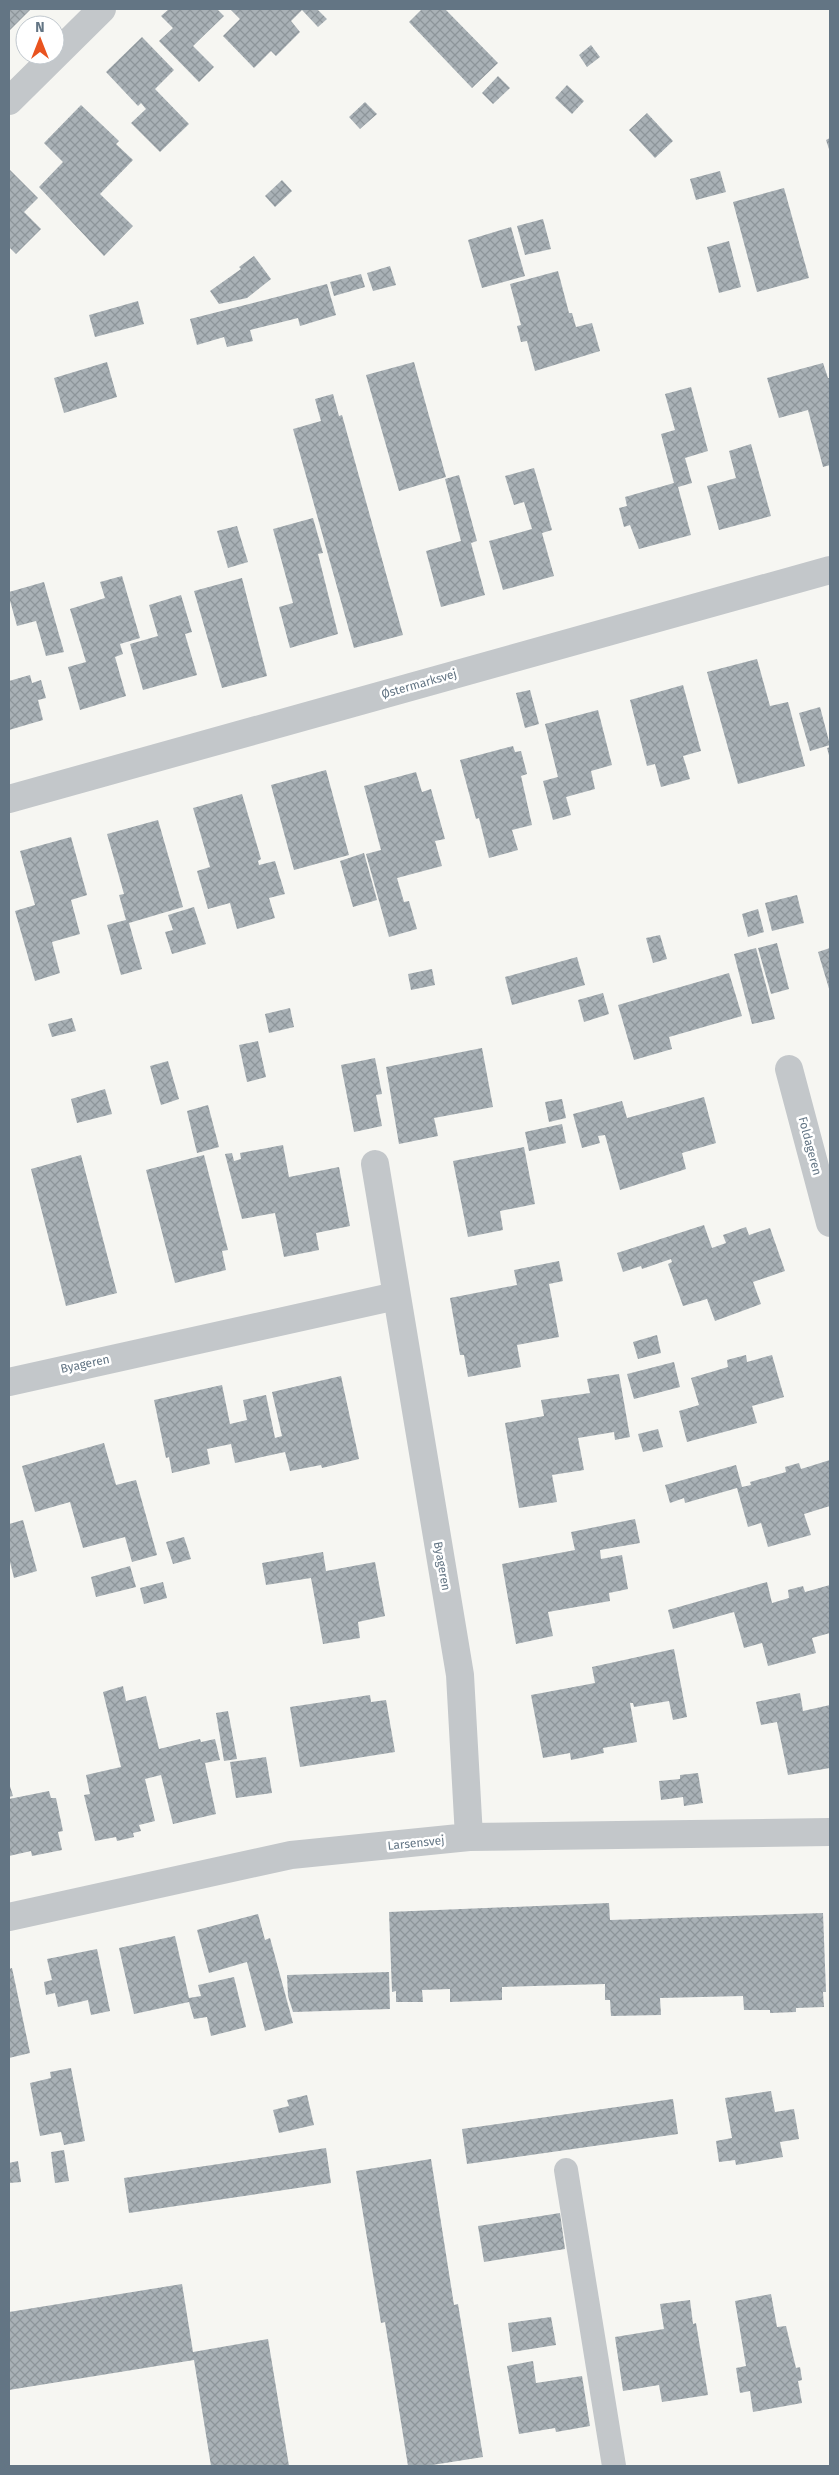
<svg xmlns="http://www.w3.org/2000/svg" width="839" height="2475" font-family="'Fira Sans',sans-serif">
  <style>
    .building { fill: url(#building-cross-hatch) }
    .lines { fill: none; stroke-linecap: round; stroke-linejoin: round }
    .lane { stroke: #c3c7ca; stroke-width: 24 }
    .street { stroke: #c3c7ca; stroke-width: 28 }
    .labels { text-anchor: middle; stroke-width: 5; stroke-linejoin: round; paint-order: stroke }
    .street-label { font-size: 12px; fill: #637584; stroke: #fff }
  </style>
  <defs>
    <pattern id="building-cross-hatch" width="8" height="8" patternUnits="userSpaceOnUse" patternTransform="scale(1.25)"><rect width="8" height="8" fill="#a9b1b6"/><path d="M0 0l8 8M0 8l8-8" fill="none" stroke="#8d959a"/></pattern>
  </defs>
  <rect width="100%" height="100%" fill="#f6f6f2"/>
  <!-- building -->
  <path class="building" d="M9 9H31L9 31Z
    M169 9H217L224 16 193 46 214 67 199 82 159 41 173 28 161 16Z
    M230 9H317L327 19 318 27 302 10 291 21 300 32 276 56 271 51 254 68 223 36 240 19Z
    M422 9H445L498 63 472 88 409 22Z
    M142 37 174 70 155 89 189 124 160 152 131 123 146 109 141 103 138 106 106 72Z
    M591 45 600 57 587 67 579 55Z
    M498 76 510 88 493 104 482 93Z
    M567 85 584 101 572 114 555 98Z
    M365 102 377 114 360 129 349 117Z
    M81 105 119 141 116 144 133 160 100 194 133 226 104 256 39 187 63 162 44 143Z
    M647 113 673 141 655 158 629 130Z
    M830 138V152L826 140Z
    M9 169 38 198 24 212 41 229 16 254 9 247Z
    M720 171 726 192 696 200 690 179Z
    M282 180 292 191 275 207 265 196Z
    M784 188 809 278 757 292 733 202Z
    M543 219 551 249 525 255 517 226Z
    M511 227 525 276 482 288 468 240Z
    M729 241 741 287 719 293 707 247Z
    M254 256 271 279 247 298 219 304 210 291 241 269 239 267Z
    M390 266 396 285 373 291 367 273Z
    M558 271 569 313H572L576 327 592 323 600 351 535 371 527 341 521 342 517 326 521 325 510 284Z
    M361 274 365 287 334 296 330 282Z
    M327 284 336 315 300 326 298 318 250 330 253 341 227 347 224 337 197 345 190 319Z
    M138 301 144 324 95 337 89 315Z
    M107 362 117 397 64 413 54 378Z
    M414 362 446 477 399 491 366 375Z
    M823 363 828 378H830V465L823 467 808 410 779 418 767 378Z
    M691 387 708 451 685 458 692 483 678 487 691 535 639 549 630 525 624 527 619 508 627 506 625 497 674 483 661 434 675 430 665 394Z
    M333 394 339 416 342 415 403 635 354 648 293 429 321 421 315 399Z
    M751 444 771 516 719 530 707 486 736 478 729 451Z
    M534 468 552 530 542 533 554 576 503 590 489 541 532 529 524 502 514 505 505 476Z
    M459 475 477 541 471 543 485 595 441 607 426 551 461 541 445 479Z
    M313 518 323 553 318 554 338 634 290 648 279 607 293 603 273 529Z
    M237 526 248 562 228 568 217 531Z
    M122 576 140 638 120 644 123 654 115 657 126 696 80 710 68 667 86 662 70 609 105 598 100 582Z
    M242 578 267 676 222 688 194 591Z
    M44 582 64 652 46 656 36 621 17 626 9 597V592Z
    M181 595 192 632 185 634 197 675 143 690 130 644 158 636 149 605Z
    M757 659 770 706 788 702 805 766 738 784 707 672Z
    M30 675 32 683 41 680 46 698 38 700 43 720 9 730V681Z
    M683 685 701 751 683 756 690 779 661 787 655 764 647 766 630 700Z
    M530 690 539 724 525 728 516 693Z
    M820 707 830 745 810 751 799 713Z
    M598 710 612 765 591 771 595 789 566 797 571 815 553 820 543 781 558 777 545 724Z
    M513 746 515 752 521 751 527 774 521 776 532 825 512 830 518 850 489 858 479 818 476 819 460 760Z
    M830 747V759L827 748Z
    M326 770 349 855 294 870 271 785Z
    M416 772 422 792 431 789 445 839 435 841 442 866 397 878 404 902 409 901 417 929 389 937 366 854 381 850 364 786Z
    M242 794 261 859 258 861 259 865 275 861 285 894 269 898 275 918 237 929 230 903 208 909 197 871 210 867 193 808Z
    M158 820 183 907 129 923 142 969 121 975 107 925 126 920 119 895 124 894 107 834Z
    M71 837 87 895 71 900 80 934 52 942 60 973 35 981 15 911 35 905 20 851Z
    M364 853 377 900 353 907 340 861Z
    M797 895 804 923 772 931 765 903Z
    M194 907 206 944 172 954 165 932 173 930 168 915Z
    M758 909 764 932 748 937 742 914Z
    M660 935 667 959 653 963 646 938Z
    M777 943 789 989 771 994 758 948Z
    M756 948 775 1019 752 1024 734 954Z
    M830 948V992L818 952Z
    M577 957 585 985 512 1005 505 977Z
    M432 969 435 985 411 990 408 974Z
    M729 973 742 1016 669 1037 672 1049 634 1060 618 1005Z
    M603 993 609 1014 584 1022 578 1000Z
    M290 1008 294 1027 269 1033 265 1014Z
    M72 1018 76 1031 52 1037 48 1024Z
    M258 1041 266 1077 247 1082 239 1045Z
    M482 1048 493 1107 434 1118 438 1136 399 1144 386 1067Z
    M375 1058 382 1094 376 1095 382 1126 354 1132 341 1065Z
    M168 1061 179 1099 161 1105 150 1066Z
    M105 1089 112 1114 77 1123 71 1099Z
    M704 1097 716 1143 682 1153 686 1169 620 1190 605 1135 598 1136 600 1143 582 1148 573 1114 622 1101 627 1118Z
    M562 1099 566 1118 549 1122 545 1102Z
    M208 1105 219 1147 197 1153 187 1111Z
    M562 1124 566 1143 529 1151 525 1132Z
    M283 1145 289 1177 339 1167 350 1226 316 1233 319 1250 284 1257 275 1213 242 1219 225 1154 232 1153 234 1161 241 1159 240 1153Z
    M524 1147 535 1204 500 1211 503 1230 468 1237 453 1161Z
    M81 1155 117 1293 66 1306 31 1169Z
    M204 1155 228 1250 222 1251 226 1270 175 1283 146 1170Z
    M704 1225 712 1248 726 1243 723 1235 746 1227 749 1235 770 1228 785 1271 753 1282 761 1304 715 1321 707 1299 683 1306 668 1264 672 1262 671 1259 642 1269 641 1266 623 1272 617 1253Z
    M559 1261 563 1281 549 1284 559 1337 517 1345 521 1367 468 1377 464 1355H460L450 1298 517 1285 514 1270Z
    M657 1335 661 1353 638 1359 633 1342Z
    M746 1355 747 1362 772 1355 784 1397 752 1406 757 1423 687 1442 679 1411 699 1405 691 1378 728 1367 727 1360Z
    M674 1362 680 1387 634 1399 627 1374Z
    M619 1374 630 1437 615 1440 614 1432 578 1438 584 1470 552 1475 557 1502 519 1508 505 1423 544 1416 541 1400 590 1393 587 1379Z
    M341 1376 359 1459 322 1468 321 1465 290 1471 285 1452 235 1463 231 1444 207 1449 210 1464 172 1473 169 1457 166 1458 154 1400 222 1385 230 1424 247 1420 243 1400 266 1395 275 1438 282 1436 272 1392Z
    M658 1429 663 1447 643 1452 638 1434Z
    M104 1443 116 1485 136 1480 157 1555 132 1562 125 1537 83 1548 70 1502 35 1512 22 1466Z
    M830 1460V1506L804 1514 811 1535 768 1547 761 1523 748 1527 737 1488 685 1503 684 1498 670 1503 665 1485 736 1465 742 1487 751 1485 750 1482 786 1472 785 1467 799 1463 801 1469Z
    M635 1519 640 1543 600 1550 601 1559 622 1555 628 1589 609 1593 610 1601 548 1612 553 1636 516 1644 502 1564 575 1550 571 1532Z
    M23 1520 37 1571 14 1578 9 1558V1524Z
    M184 1537 191 1559 173 1564 166 1542Z
    M323 1552 326 1571 375 1562 385 1616 358 1622 360 1638 323 1644 311 1578 266 1585 262 1563Z
    M130 1566 136 1587 96 1597 91 1577Z
    M163 1582 167 1598 144 1604 140 1588Z
    M767 1582 772 1603 789 1598 788 1590 803 1586 805 1592 830 1585V1633L812 1638 816 1653 768 1666 762 1643 744 1648 734 1612 673 1629 668 1610Z
    M674 1649 687 1717 673 1720 669 1701 634 1707 633 1703H630L637 1742 603 1748 604 1753 571 1760 570 1753 543 1758 531 1695 595 1683 592 1667Z
    M123 1686 126 1701 146 1696 159 1749 200 1739 201 1742 215 1739 220 1760 205 1763 216 1814 173 1824 161 1775 145 1779 155 1821 139 1825 141 1831 133 1833 134 1837 117 1841 116 1837 95 1841 84 1795 90 1794 86 1775 121 1767 103 1692Z
    M800 1693 803 1711 830 1705V1768L788 1775 777 1722 761 1725 756 1702Z
    M370 1695 371 1702 386 1700 395 1752 300 1767 290 1707Z
    M228 1711 237 1759 224 1761 216 1713Z
    M266 1757 272 1793 236 1798 230 1762Z
    M698 1773 703 1803 684 1806 683 1797 661 1800 659 1781 680 1779V1775Z
    M9 1783 13 1796 9 1797Z
    M49 1791 51 1798H56L63 1831 58 1832 62 1850 32 1856 31 1851 9 1856V1799Z
    M609 1903 610 1920 823 1913 826 1992H823L824 2007 796 2008V2012L770 2013V2010H744L743 1996 660 1998 661 2015 611 2016 610 2000H605V1984L502 1987V2000L450 2002V1989L422 1990 423 2002H396V1991L392 1992 389 1912Z
    M258 1914 265 1940 270 1938 293 2023 265 2031 247 1962 209 1973 197 1930Z
    M175 1936 189 1998 201 1996 198 1985 234 1977 246 2027 211 2036 207 2017 194 2019 189 2002 134 2014 119 1948Z
    M97 1949 110 2011 91 2015 88 2000 58 2007 55 1993 46 1995 44 1982 52 1980 47 1959Z
    M12 1968 30 2053 9 2058V1969Z
    M389 1972 390 2009 293 2012 288 1996 287 1975Z
    M71 2068 85 2141 64 2145 61 2132 40 2136 30 2083 51 2078 50 2072Z
    M771 2091 775 2112 794 2109 799 2139 780 2142 783 2157 736 2165 735 2160 719 2162 716 2141 732 2138 725 2098Z
    M307 2095 314 2125 279 2133 273 2110 289 2106 287 2100Z
    M673 2099 678 2134 467 2164 462 2129Z
    M326 2148 331 2183 129 2213 124 2178Z
    M64 2150 69 2181 55 2183 51 2152Z
    M431 2159 454 2305 458 2304 483 2457 426 2466H408L385 2322 381 2323 356 2171Z
    M18 2161 21 2182 9 2183V2163Z
    M560 2213 565 2249 484 2262 478 2226Z
    M182 2284 193 2352 268 2339 289 2466H211L194 2360 9 2390V2312Z
    M771 2294 777 2327 786 2326 796 2368 800 2367 802 2380 798 2381 802 2403 753 2412 750 2391 740 2393 736 2368 746 2366 735 2301Z
    M690 2300 693 2324 696 2323 708 2395 662 2402 659 2385 623 2391 615 2337 664 2329 660 2304Z
    M551 2317 556 2345 512 2352 508 2323Z
    M533 2361 536 2383 582 2376 590 2426 556 2432 555 2428 519 2434 507 2366Z"/>
  <g class="lines">
    <!-- lane -->
    <path class="lane" d="M566 2170 614 2466"/>
    <!-- street -->
    <path class="street" d="M9 101 102 9
      M9 799 830 570
      M789 1069 830 1223
      M375 1164 460 1675 469 1837
      M9 1382 396 1296
      M9 1917 291 1855 469 1837 830 1832"/>
  </g>
  <g class="labels">
    <!-- street labels -->
    <g class="street-label">
      <text transform="translate(419 684) rotate(-16)" y="4">Østermarksvej</text>
      <text transform="translate(810 1146) rotate(75)" y="4">Foldageren</text>
      <text transform="translate(85 1364) rotate(-12)" y="4">Byageren</text>
      <text transform="translate(442 1566) rotate(80)" y="4">Byageren</text>
      <text transform="translate(416 1843) rotate(-6)" y="4">Larsensvej</text>
    </g>
  </g>
  <!-- border -->
  <rect width="839" height="2475" fill="none" stroke="#637584" stroke-width="20"/>
  <!-- north arrow -->
  <g transform="translate(40 40)"><circle r="24" fill="#ffffff" stroke="#c1c8ce"/>
  <path d="M0-4L9 19L0 12L-9 19Z" fill="#e9531f"/>
  <text y="-8" font-size="14" font-weight="bold" text-anchor="middle" fill="#637584">N</text>
  </g>
</svg>
